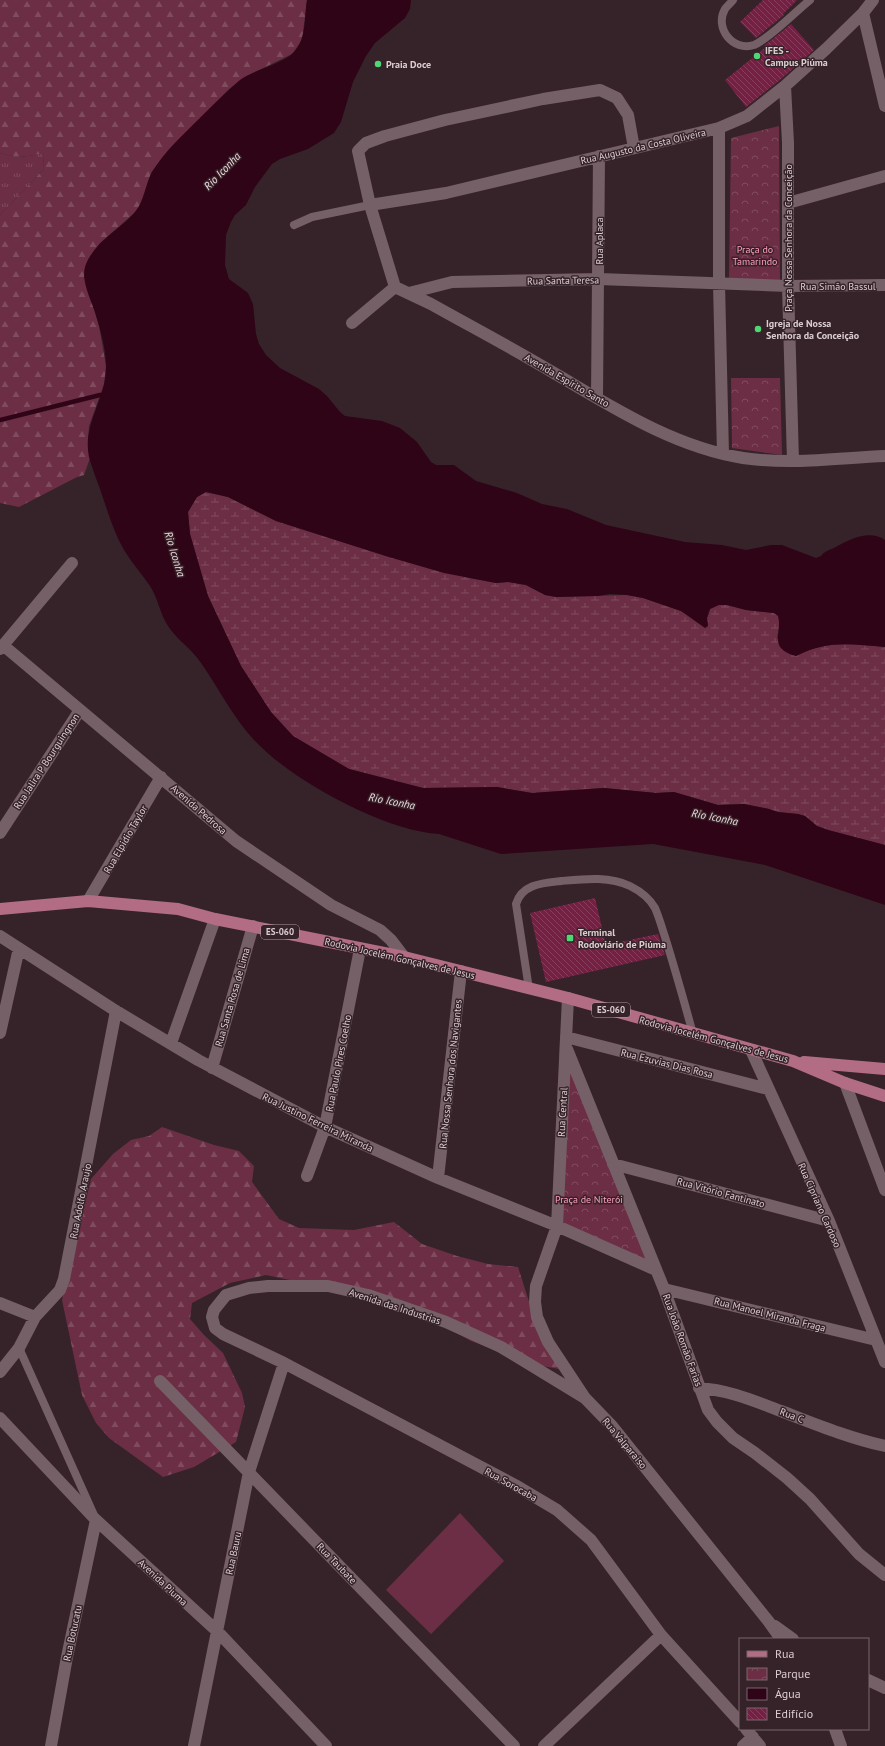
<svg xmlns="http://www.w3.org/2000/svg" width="885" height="1746" font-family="'PT Sans',sans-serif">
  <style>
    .grass { fill: url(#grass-tufts) }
    .forest { fill: url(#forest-firs) }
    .wetland { fill: url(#wetland-marsh) }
    .park { fill: url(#park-crowns) }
    .pitch { fill: #6c2e44 }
    .water { fill: #2f0416 }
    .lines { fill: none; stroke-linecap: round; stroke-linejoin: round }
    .stream { stroke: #2f0416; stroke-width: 4.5 }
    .building { fill: url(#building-back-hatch) }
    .lane { stroke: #766067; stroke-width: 8 }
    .street { stroke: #766067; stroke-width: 12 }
    .primary { stroke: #b26d84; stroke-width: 12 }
    .poi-dot { fill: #4fd675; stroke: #362329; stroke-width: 1.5 }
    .labels { text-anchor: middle; stroke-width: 3; stroke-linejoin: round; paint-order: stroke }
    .shield { fill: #362329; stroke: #aa9b9f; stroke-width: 1 }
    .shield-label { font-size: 9px; font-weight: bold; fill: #dbced1 }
    .poi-label { font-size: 10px; font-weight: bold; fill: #dbced1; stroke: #362329; text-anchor: start }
    .street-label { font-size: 10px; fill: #dbced1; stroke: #362329 }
    .park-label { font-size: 10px; fill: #ff9ebd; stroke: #362329 }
    .water-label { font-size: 11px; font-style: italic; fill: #f3d9e0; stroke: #362329 }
  </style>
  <defs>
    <pattern id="grass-tufts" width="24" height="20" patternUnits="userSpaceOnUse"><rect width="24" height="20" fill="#6c2e44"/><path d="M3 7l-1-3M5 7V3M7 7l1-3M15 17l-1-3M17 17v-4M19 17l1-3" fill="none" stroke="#804b5e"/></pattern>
    <pattern id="forest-firs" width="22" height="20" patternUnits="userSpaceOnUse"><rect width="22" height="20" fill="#6c2e44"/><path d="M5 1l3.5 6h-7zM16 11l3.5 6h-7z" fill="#804b5e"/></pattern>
    <pattern id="wetland-marsh" width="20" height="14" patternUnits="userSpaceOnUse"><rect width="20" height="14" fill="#6c2e44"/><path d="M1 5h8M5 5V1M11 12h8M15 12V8" fill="none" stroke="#804b5e"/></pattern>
    <pattern id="park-crowns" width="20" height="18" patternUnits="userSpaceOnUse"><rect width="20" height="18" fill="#6c2e44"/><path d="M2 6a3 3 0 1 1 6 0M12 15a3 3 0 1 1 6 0" fill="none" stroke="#804b5e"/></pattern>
    <pattern id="building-back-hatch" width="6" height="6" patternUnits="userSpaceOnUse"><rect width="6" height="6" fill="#742043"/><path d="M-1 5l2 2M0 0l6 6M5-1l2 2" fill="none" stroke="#873f5d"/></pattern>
  </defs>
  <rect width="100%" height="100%" fill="#362329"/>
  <!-- grass -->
  <path class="grass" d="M0 153C15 158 27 157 43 153L44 169 0 215Z"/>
  <!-- forest -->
  <path class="forest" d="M0 0H307L302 40 292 54 243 78 229 89 169 149 151 173 139 208 132 215 100 243 89 259 84 276 99 326 106 366 104 384 89 426 88 440 90 458 84 475 77 477 19 507 0 503V215L44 169 43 153C27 157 15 158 0 153Z
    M162 1127 214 1145 239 1151 254 1166 252 1182 279 1219 299 1228 354 1230 394 1222 422 1244 457 1256 488 1264 518 1267 537 1327 565 1370 531 1364 471 1341 415 1310 357 1294 266 1275 230 1283 192 1303 190 1319 204 1335 223 1353 242 1393 245 1407 236 1442 194 1467 163 1477 109 1438 96 1423 82 1395 62 1300 91 1179 113 1154 131 1140 149 1136Z"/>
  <!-- wetland -->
  <path class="wetland" d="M206 492 228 497 276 521 389 557 470 578 496 583 508 582 526 585 545 595 556 597 627 595 643 598 681 611 708 626 707 618 710 609 719 604 727 605 746 610 774 613 778 615 780 621 777 638 796 656C827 640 851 644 885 647V845L828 830 817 826 805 816 798 814 778 812 769 809 744 804 718 805 674 792 656 793 604 788 532 793 497 787 423 788 349 769 293 736 271 712 241 666 208 596 190 534 188 512 197 497Z"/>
  <!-- park -->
  <path class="park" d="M779 126 780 281 729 280 731 138Z
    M731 378H780L782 455 732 448Z
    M560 1038 654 1268 554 1222Z"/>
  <!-- pitch -->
  <path class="pitch" d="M460 1513 504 1561 431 1634 386 1590Z"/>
  <!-- water -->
  <path class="water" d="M307 0H411L410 9 405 18 375 43 366 56 353 82 341 122 334 133 308 149 280 159 272 164 255 187 246 205 235 215 231 222 226 235 225 265 229 279 248 293 253 304 256 334 259 344 266 355 280 368 319 389 327 396 340 412 345 416 382 421 400 428 417 442 431 462 436 465H454L476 481 517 493 542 504 567 509 606 525 685 542 722 545 746 550 771 545H782L816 558 821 556C825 551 829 550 834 548 849 540 868 529 885 540V647C851 644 827 640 796 656 767 648 783 633 778 616L774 613 746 610 727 605H719L710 609 707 618 708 626 705 628 681 611 643 598 627 595 610 594 598 596 556 597 545 595 526 585 508 582 496 583 444 573 389 557 276 521 228 497 206 492 197 497 188 512 190 534 208 596 241 666 271 712 293 736 349 769 423 788 497 787 532 793 604 788 656 793 674 792 718 805 744 804 769 809 778 812 798 814 805 816 817 826 828 830 885 845V905L765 865 653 844 501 854 439 834C384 831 291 780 254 740 233 717 219 689 201 663 192 649 177 640 168 626 160 614 158 598 150 586 142 574 132 563 124 550 113 531 107 509 100 489 96 478 92 468 89 457 82 424 107 398 106 366 106 348 100 329 95 312 90 297 80 279 86 264 96 240 120 230 135 212 145 200 145 185 152 172 165 151 183 135 200 118 213 105 226 92 240 80 255 69 283 64 294 52 307 38 304 18 307 0Z"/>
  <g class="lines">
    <!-- stream -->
    <path class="stream" d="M0 420 100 395H105"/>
  </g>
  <!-- building -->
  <path class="building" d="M763 0H797L783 14 784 15 756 38 740 22Z
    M791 24 814 50 780 80 746 107 725 80 766 47 764 46Z
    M595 898 606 945 658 934 665 955 546 982 530 913Z"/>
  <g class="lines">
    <!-- lane -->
    <path class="lane" d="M733 0C731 3 727 6 725 9 714 28 733 52 754 45 769 39 796 11 810 0
      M294 225 312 217 370 205
      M529 989 516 904C522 884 543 883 561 881 584 879 609 876 630 886 640 891 650 899 655 908 659 917 662 928 665 937 675 969 684 1001 693 1034
      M19 1348 93 1513"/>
    <!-- street -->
    <path class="street" d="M863 13 885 106
      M785 86 788 143V286L793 461
      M719 128V284L723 454
      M634 148 628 115 617 98 600 90 543 99 445 120 385 136 366 143 358 151 370 205 395 287 431 304C472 327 514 349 554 373 614 408 674 447 743 458 790 465 838 458 885 456
      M788 203 885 176
      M370 205 446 193 719 128 747 116 785 86 826 49 863 13 873 0
      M409 293 452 282 599 279 788 286 885 285
      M352 323 395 287
      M597 398 599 156
      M4 646 236 841 331 905 380 930 391 940 404 957
      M0 649 72 563
      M0 833 80 710
      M88 901 161 777
      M0 936 116 1011 198 1060 325 1127 438 1178 557 1226 656 1270
      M568 998 557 1226 536 1286 535 1302 537 1317 548 1342 585 1398 612 1426 769 1622 781 1639
      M0 1033 19 948
      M566 1037 768 1089
      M171 1043 215 919
      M567 1049 664 1289 708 1410 717 1422 733 1438 755 1453 787 1478 810 1499 859 1554 885 1575
      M751 1050 829 1221 885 1362
      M212 1068 253 926
      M845 1083 885 1190
      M613 1164 829 1221
      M307 1176 325 1127 360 949
      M438 1178 461 971
      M664 1289 876 1340
      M0 1303 35 1317
      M0 1372 19 1348 35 1317 60 1290 64 1279 116 1011
      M160 1381 514 1746
      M699 1388C729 1390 754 1401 781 1411 815 1424 849 1438 885 1446
      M585 1398 501 1347 446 1322 368 1295 328 1286H268L249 1288 226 1295 214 1310 212 1317 215 1328 223 1334 284 1363 515 1485 557 1510 591 1540 661 1635 740 1722
      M0 1418 96 1520 217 1631 326 1746
      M775 1626 793 1639
      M868 1680 885 1688
      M746 1729 760 1746
      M835 1729 841 1746
      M51 1746 67 1657 96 1520
      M194 1746 249 1472 284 1363
      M544 1746 661 1635
      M743 1746 753 1737"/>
    <!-- primary -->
    <path class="primary" d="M0 909 88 901 178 909 215 919 404 957 568 998 793 1061 845 1083 885 1096
      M804 1062 885 1069"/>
  </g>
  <!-- markers -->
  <g class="poi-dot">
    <circle cx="757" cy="56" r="4"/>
    <circle cx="378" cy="64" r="4"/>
    <circle cx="758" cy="329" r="4"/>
    <rect x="566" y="934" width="8" height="8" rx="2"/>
  </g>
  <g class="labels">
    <!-- shield labels -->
    <g class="shield">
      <rect x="261" y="925" width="38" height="14" rx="3"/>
      <rect x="592" y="1003" width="38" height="14" rx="3"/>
    </g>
    <g class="shield-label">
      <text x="280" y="935">ES-060</text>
      <text x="611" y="1013">ES-060</text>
    </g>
    <!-- poi labels -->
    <g class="poi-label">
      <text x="765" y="54">IFES -<tspan x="765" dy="12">Campus Piúma</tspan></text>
      <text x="386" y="68">Praia Doce</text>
      <text x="766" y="327">Igreja de Nossa<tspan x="766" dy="12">Senhora da Conceição</tspan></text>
      <text x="578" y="936">Terminal<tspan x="578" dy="12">Rodoviário de Piúma</tspan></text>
    </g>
    <!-- street labels -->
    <g class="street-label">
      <text transform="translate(643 146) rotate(-13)" y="4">Rua Augusto da Costa Oliveira</text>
      <text transform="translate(788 238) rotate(-90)" y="4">Praça Nossa Senhora da Conceição</text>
      <text transform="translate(599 241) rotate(-90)" y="4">Rua Aplaca</text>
      <text transform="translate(563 280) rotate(-1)" y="4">Rua Santa Teresa</text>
      <text x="838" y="290">Rua Simão Bassul</text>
      <text transform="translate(567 380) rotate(30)" y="4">Avenida Espírito Santo</text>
      <text transform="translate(46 761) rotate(-57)" y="4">Rua Jalira P Bourguingnon</text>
      <text transform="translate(199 809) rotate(41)" y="4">Avenida Pedrosa</text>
      <text transform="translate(125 839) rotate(-60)" y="4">Rua Elpidio Taylor</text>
      <text transform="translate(400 958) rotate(13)" y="4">Rodovia Jocelém Gonçalves de Jesus</text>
      <text transform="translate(232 997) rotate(-74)" y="4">Rua Santa Rosa de Lima</text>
      <text transform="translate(714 1039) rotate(15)" y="4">Rodovia Jocelém Gonçalves de Jesus</text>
      <text transform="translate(338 1063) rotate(-79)" y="4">Rua Paulo Pires Coelho</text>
      <text transform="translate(667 1063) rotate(14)" y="4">Rua Ezuvias Dias Rosa</text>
      <text transform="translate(450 1074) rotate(-84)" y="4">Rua Nossa Senhora dos Navigantes</text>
      <text transform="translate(562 1112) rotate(-87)" y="4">Rua Central</text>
      <text transform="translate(318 1122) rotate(26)" y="4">Rua Justino Ferreira Miranda</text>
      <text transform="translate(721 1192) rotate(15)" y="4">Rua Vitório Fantinato</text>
      <text transform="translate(80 1201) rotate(-79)" y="4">Rua Adolfo Araujo</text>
      <text transform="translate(820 1205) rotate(66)" y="4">Rua Cipriano Cardoso</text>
      <text transform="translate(395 1306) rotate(18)" y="4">Avenida das Industrias</text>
      <text transform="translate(770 1314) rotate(14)" y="4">Rua Manoel Miranda Fraga</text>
      <text transform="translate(683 1340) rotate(70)" y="4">Rua João Romão Farias</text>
      <text transform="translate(792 1415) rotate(21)" y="4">Rua C</text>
      <text transform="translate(625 1443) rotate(50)" y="4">Rua Valparaiso</text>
      <text transform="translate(511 1484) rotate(29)" y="4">Rua Sorocaba</text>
      <text transform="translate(233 1553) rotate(-78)" y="4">Rua Bauru</text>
      <text transform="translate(337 1563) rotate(46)" y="4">Rua Taubate</text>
      <text transform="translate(163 1582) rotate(43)" y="4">Avenida Piuma</text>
      <text transform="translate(72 1633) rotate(-78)" y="4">Rua Botucatu</text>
    </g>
    <!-- park labels -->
    <g class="park-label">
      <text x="755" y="253">Praça do<tspan x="755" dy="12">Tamarindo</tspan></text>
      <text x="589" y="1203">Praça de Niterói</text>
    </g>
    <!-- water labels -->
    <g class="water-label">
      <text transform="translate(222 171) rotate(-46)" y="4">Rio Iconha</text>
      <text transform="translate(175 554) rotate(73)" y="4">Rio Iconha</text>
      <text transform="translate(392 801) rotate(11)" y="4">Rio Iconha</text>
      <text transform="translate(715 817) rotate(11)" y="4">Rio Iconha</text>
    </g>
  </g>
  <!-- legend -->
  <rect x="739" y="1638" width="130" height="92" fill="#362329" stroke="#78676c"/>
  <rect x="747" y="1651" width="20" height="6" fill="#b26d84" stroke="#78676c"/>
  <text x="775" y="1658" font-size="12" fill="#dbced1">Rua</text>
  <rect x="747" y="1668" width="20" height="12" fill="url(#park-crowns)" stroke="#78676c"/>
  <text x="775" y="1678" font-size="12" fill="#dbced1">Parque</text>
  <rect x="747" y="1688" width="20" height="12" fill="#2f0416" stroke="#78676c"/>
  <text x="775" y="1698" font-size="12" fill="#dbced1">Água</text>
  <rect x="747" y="1708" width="20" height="12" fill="url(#building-back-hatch)" stroke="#78676c"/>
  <text x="775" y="1718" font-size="12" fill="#dbced1">Edifício</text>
</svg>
